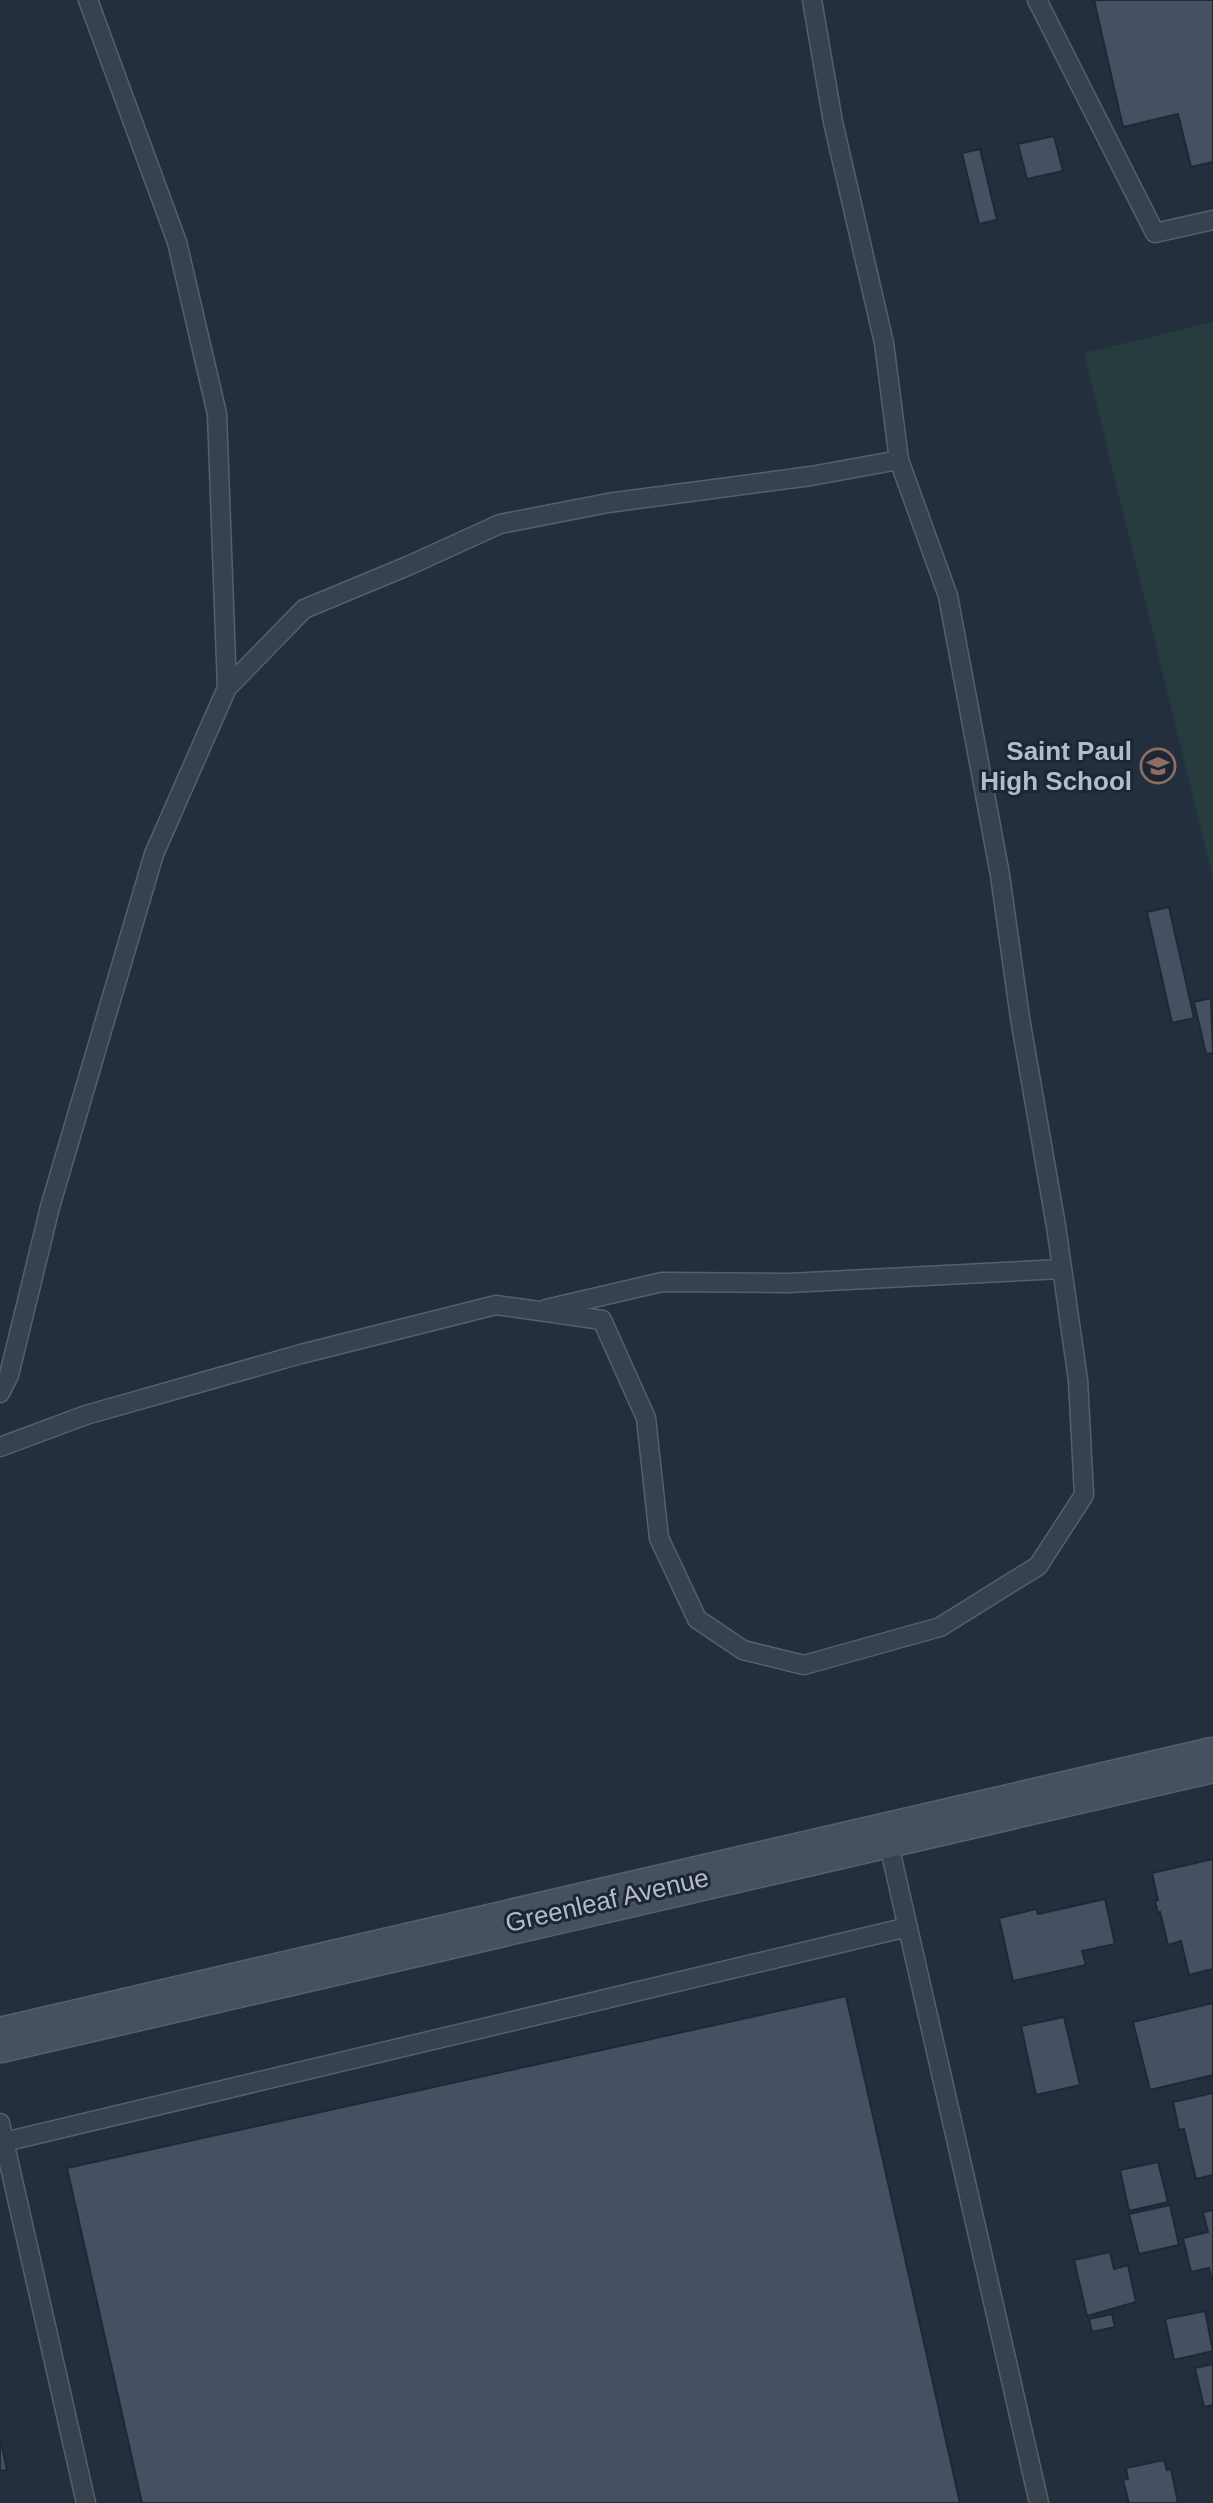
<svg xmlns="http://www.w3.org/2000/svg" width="1213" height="2503" font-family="Helvetica,sans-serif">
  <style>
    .green { fill: #263c3f }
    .building { fill: #455162; stroke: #1f2835; stroke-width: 2 }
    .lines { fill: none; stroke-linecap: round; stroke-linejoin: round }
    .lane-casing { stroke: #565f6c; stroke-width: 21 }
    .secondary-casing { stroke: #565f6c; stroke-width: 47 }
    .lane { stroke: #38414e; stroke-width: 18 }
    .secondary { stroke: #465061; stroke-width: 44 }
    .labels { text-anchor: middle; stroke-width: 6; stroke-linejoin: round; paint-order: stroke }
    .poi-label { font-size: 26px; font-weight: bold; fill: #b4bcc9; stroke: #1d2633; text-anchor: end }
    .street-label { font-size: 26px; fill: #b4bcc9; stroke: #1d2633 }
  </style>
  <rect width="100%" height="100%" fill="#242f3e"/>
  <!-- green -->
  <path class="green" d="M1213 322V878L1084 353Z"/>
  <!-- building -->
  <path class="building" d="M1094 0H1213V162L1191 167 1178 114 1123 127Z
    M1054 136 1063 171 1027 179 1018 144Z
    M980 149 997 220 979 224 962 153Z
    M1169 907 1194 1018 1172 1023 1147 912Z
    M1211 998 1213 1053 1206 1054 1194 1002Z
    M1213 1859V1969L1189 1975 1181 1941 1168 1945 1160 1912 1158 1913 1155 1901 1158 1900 1152 1873Z
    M1105 1899 1115 1944 1082 1951 1086 1965 1013 1981 999 1918 1036 1909 1038 1914Z
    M846 1996 960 2503H142L67 2168Z
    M1213 2003V2075L1150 2090 1133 2022Z
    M1064 2017 1080 2085 1036 2095 1021 2026Z
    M1213 2093V2175L1196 2179 1184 2129 1179 2130 1173 2102Z
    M1158 2162 1168 2202 1129 2211 1120 2170Z
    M1170 2205 1179 2245 1139 2254 1129 2214Z
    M1213 2210V2284L1209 2268 1191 2272 1183 2238 1208 2232 1203 2212Z
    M1110 2252 1114 2269 1128 2265 1136 2302 1087 2316 1074 2260Z
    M1205 2311 1213 2351 1174 2360 1165 2319Z
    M1112 2314 1115 2327 1092 2332 1089 2319Z
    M1213 2364V2405L1204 2407 1195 2368Z
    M0 2438 7 2470 0 2471Z
    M1164 2460 1167 2470 1171 2469 1178 2503H1129L1123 2480 1128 2479 1126 2468Z"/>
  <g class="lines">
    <!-- lane casing -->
    <g class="lane-casing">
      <path id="lane" d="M88 0 177 242 217 414 227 688
        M1037 0 1155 233 1213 220
        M546 1309 662 1282 789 1283 1062 1269
        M0 1393 9 1375 50 1207 154 854 227 688 304 609 410 565 500 524 608 503 811 476 899 460 884 343 833 122 812 0
        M0 1447 86 1415 301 1354 496 1305 602 1320 646 1418 659 1538 697 1619 743 1650 804 1665 940 1627 1038 1566 1084 1495 1078 1380 1056 1226 1020 1018 1000 875 948 596 899 460
        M887 1836 1039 2503
        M0 2123 86 2503
        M0 2143 908 1927"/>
    </g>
    <!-- secondary casing -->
    <g class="secondary-casing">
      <path id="secondary" d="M0 2040 1213 1760"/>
    </g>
    <!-- lane -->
    <use href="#lane" class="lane"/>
    <!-- secondary -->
    <use href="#secondary" class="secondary"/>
  </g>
  <!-- icons -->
  <defs>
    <g id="school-ring" transform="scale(1.8)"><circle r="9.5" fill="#1d2633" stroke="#8d6e63" stroke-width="1.5"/><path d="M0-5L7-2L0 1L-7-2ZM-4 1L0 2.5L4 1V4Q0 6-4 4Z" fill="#8d6e63"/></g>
  </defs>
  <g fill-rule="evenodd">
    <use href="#school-ring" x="1158" y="766"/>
  </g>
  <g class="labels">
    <!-- poi labels -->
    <g class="poi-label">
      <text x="1132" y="760">Saint Paul<tspan x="1132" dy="30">High School</tspan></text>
    </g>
    <!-- street labels -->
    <g class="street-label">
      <text transform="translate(607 1900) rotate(-13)" y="9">Greenleaf Avenue</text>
    </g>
  </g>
</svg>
